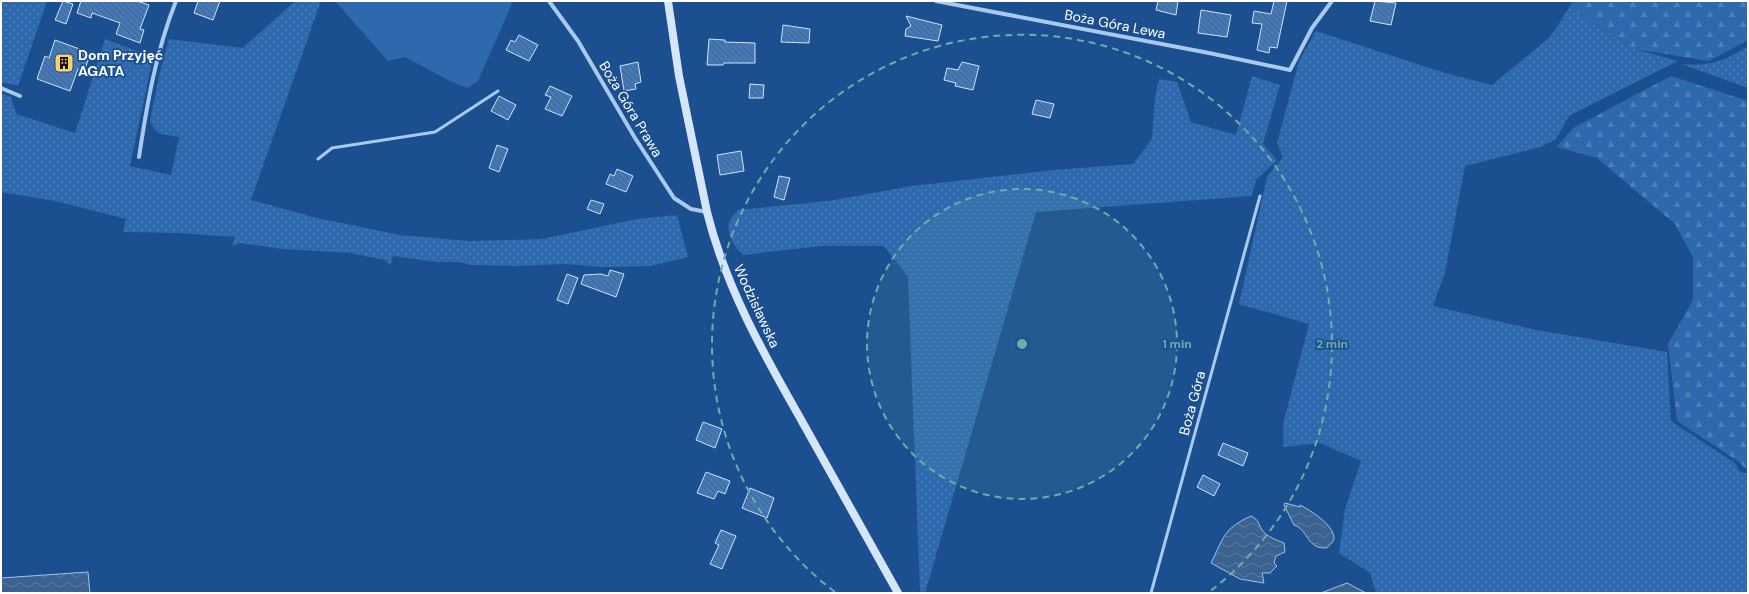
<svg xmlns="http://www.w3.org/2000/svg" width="1749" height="594" font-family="'DM Sans',sans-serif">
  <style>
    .grass { fill: url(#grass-dots) }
    .forest { fill: url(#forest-firs) }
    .park { fill: #2e69ad }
    .water { fill: url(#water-waves); stroke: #9cc4f0 }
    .building { fill: url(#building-back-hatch); stroke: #cfe3fa }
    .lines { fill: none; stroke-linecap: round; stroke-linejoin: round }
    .lane { stroke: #a9c9ee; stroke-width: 3 }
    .street { stroke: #a9c9ee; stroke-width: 4 }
    .secondary { stroke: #d6e6fa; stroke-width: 8 }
    .ring { fill: none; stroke: #6fada8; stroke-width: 2; stroke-dasharray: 7 5 }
    .labels { text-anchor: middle; stroke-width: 3.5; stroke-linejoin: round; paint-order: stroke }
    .street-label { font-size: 14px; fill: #fff; stroke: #1b4f8f }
    .poi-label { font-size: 14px; font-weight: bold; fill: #fff; stroke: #1b4f8f; text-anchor: start }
    .centre { fill: #6fada8; stroke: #1b4f8f; stroke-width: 2 }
    .ring-label { font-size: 12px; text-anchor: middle; font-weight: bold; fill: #6fada8; stroke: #1b4f8f; stroke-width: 3.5; stroke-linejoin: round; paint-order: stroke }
  </style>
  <defs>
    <pattern id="grass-dots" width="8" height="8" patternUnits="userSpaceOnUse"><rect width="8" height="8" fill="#2e69ad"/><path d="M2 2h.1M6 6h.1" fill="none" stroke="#4d80b9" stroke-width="1.8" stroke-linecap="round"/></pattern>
    <pattern id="forest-firs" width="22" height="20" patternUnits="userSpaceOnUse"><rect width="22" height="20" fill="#2e69ad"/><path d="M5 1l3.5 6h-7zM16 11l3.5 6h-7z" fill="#4d80b9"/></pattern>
    <pattern id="water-waves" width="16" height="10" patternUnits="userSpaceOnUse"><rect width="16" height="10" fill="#3c6290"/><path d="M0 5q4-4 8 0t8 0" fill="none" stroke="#597aa1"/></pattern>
    <pattern id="building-back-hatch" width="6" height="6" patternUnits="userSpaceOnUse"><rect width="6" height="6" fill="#4478b7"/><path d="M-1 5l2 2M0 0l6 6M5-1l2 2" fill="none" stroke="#486282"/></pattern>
  </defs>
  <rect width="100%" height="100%" fill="#1b4f8f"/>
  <!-- grass -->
  <path class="grass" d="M1 1H47L18 86 1 82Z
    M295 1H321L251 200 317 218 400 235 469 241 542 239 637 219 677 215 688 257 651 266 602 267 564 264 516 266 469 265 461 262H436L393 256 390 265 385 260 351 253 283 249 239 243 232 247 235 237 177 233 123 232 126 219 55 201 1 192V93L11 97 16 114 75 133 105 39 153 57 130 166 171 175 179 137 160 134 154 129 150 121 159 76 169 39 243 48Z
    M1569 8 1635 49 1678 61 1569 116 1556 139 1541 147 1465 166 1445 273 1433 306 1537 330 1667 352 1671 421 1735 463 1739 471 1748 474V593H1376L1370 573 1339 553 1345 509 1361 461 1320 443 1283 447V424L1309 324 1239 304 1267 177 1283 157 1277 143 1299 61 1316 31 1445 73 1492 85 1550 37Z
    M1748 46V88L1681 64C1710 67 1724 61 1748 46Z
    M1252 76 1280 85 1263 144 1277 160 1256 180 1252 196 1036 212 925 593H920L908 277 884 246H820L744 255C734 249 725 232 730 220 731 217 736 213 738 210L828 201 912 186 1053 170 1133 164 1152 139 1155 97 1159 79 1177 82 1191 122 1236 135Z"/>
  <!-- forest -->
  <path class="forest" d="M1573 1H1748V40L1709 61 1635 49 1569 8Z
    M1671 76 1748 101V471L1739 462 1677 421 1668 344 1693 300V257L1675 224 1597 158 1557 147 1573 128Z"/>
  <!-- park -->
  <path class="park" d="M335 1H513L478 81 467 88 450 81 405 57 388 61Z"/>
  <!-- water -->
  <path class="water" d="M1285 503 1300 507V505C1310 510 1334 525 1334 538 1334 542 1329 545 1327 548 1306 549 1309 530 1294 525L1284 505Z
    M1251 516C1260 521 1257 522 1262 530 1267 537 1277 540 1284 543L1285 552 1276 556 1274 563 1277 566 1270 573H1262L1264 583 1240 579 1211 563C1224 537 1223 529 1251 516Z
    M88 572 90 593H1V578Z
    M1347 583 1366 593H1321Z"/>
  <!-- building -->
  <path class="building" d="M63 1 73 4 66 24 55 20Z
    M81 1H137L149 5 140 29 144 30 140 43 116 34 120 23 92 13 91 18 77 13Z
    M198 1H220L213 20 194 13Z
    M1158 1H1178L1176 15 1156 10Z
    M1274 1H1287L1277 48 1270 47 1269 53 1257 50 1262 24 1252 23 1254 11 1271 14Z
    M1375 1 1396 3 1391 25 1370 21Z
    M1201 10 1231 15 1227 37 1198 33Z
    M906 16 942 25 938 41 905 36 906 29 911 26Z
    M783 25 810 29 809 43 781 42Z
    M519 35 538 45 529 61 506 50 511 40 515 42Z
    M709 39 725 40V42L755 43V63H724L723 65H707Z
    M55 40 85 51 83 56 89 58 84 71 78 69 70 91 37 79 45 56 49 58Z
    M638 62 641 82 635 84 636 89 624 91 620 66Z
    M962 62 979 66 973 90 955 86 956 83 944 80 947 68 958 70Z
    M750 84 764 85 763 98H749Z
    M550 86 572 96 562 116 545 109 551 97 545 95Z
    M499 96 516 105 508 120 491 111Z
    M1036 100 1054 104 1050 118 1032 114Z
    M497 145 508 149 499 172 489 168Z
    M741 151 744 171 720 175 717 155Z
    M617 169 633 176 626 192 606 184 610 174 614 176Z
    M779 176 790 178 784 200 774 197Z
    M591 200 604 204 600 214 587 209Z
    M610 270 624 274 616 297 581 284 584 275 601 274 608 276Z
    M567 274 578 278 568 304 557 300Z
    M703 422 722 429 715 448 696 440Z
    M1223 443 1248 453 1243 466 1218 455Z
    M706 472 730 481 725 494 718 491 714 499 697 493Z
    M1203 475 1220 484 1214 496 1197 487Z
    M750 488 774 498 767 518 742 508Z
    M721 530 736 536 722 569 710 564 719 545 715 543Z"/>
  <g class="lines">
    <!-- lane -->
    <path class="lane" d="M318 159 332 148 435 132 498 91
      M1151 593 1260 196"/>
    <!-- street -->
    <path class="street" d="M549 1 578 41 635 138 674 198 691 209 707 212
      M936 1 1209 53 1290 70 1312 28 1332 1
      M1 88 20 96
      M139 157C147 104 156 51 176 1"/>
    <!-- secondary -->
    <path class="secondary" d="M668 1 679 76 707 212C725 285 762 351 799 416 832 475 865 534 898 593"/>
  </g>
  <!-- distance rings -->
  <circle cx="1022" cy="344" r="155" fill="#6fada8" fill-opacity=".12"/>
  <g class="ring">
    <circle cx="1022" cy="344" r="155"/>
    <path d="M835 592A310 310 0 1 1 1209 592"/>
  </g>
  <!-- icons -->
  <defs>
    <g id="building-square" transform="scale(1)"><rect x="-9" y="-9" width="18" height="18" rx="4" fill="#ffd166" stroke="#1b4f8f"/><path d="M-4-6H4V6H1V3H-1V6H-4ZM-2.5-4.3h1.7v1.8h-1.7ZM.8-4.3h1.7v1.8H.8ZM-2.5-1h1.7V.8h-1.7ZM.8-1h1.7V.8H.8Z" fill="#111"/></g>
  </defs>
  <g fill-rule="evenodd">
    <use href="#building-square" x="64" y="63"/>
  </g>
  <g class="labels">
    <!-- street labels -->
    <g class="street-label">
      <text transform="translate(1115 24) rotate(11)" y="5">Boża Góra Lewa</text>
      <text transform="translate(631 109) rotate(59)" y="5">Boża Góra Prawa</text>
      <text transform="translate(757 306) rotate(65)" y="5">Wodzisławska</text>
      <text transform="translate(1192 403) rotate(-75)" y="5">Boża Góra</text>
    </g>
    <!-- poi labels -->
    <g class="poi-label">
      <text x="78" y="60">Dom Przyjęć<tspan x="78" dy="16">AGATA</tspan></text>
    </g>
  </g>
  <circle cx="1022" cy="344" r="6" class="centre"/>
  <g class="ring-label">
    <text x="1177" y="348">1 min</text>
    <text x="1332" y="348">2 min</text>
  </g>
  <!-- border -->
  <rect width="1749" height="594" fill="none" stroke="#ffffff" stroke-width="4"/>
</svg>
